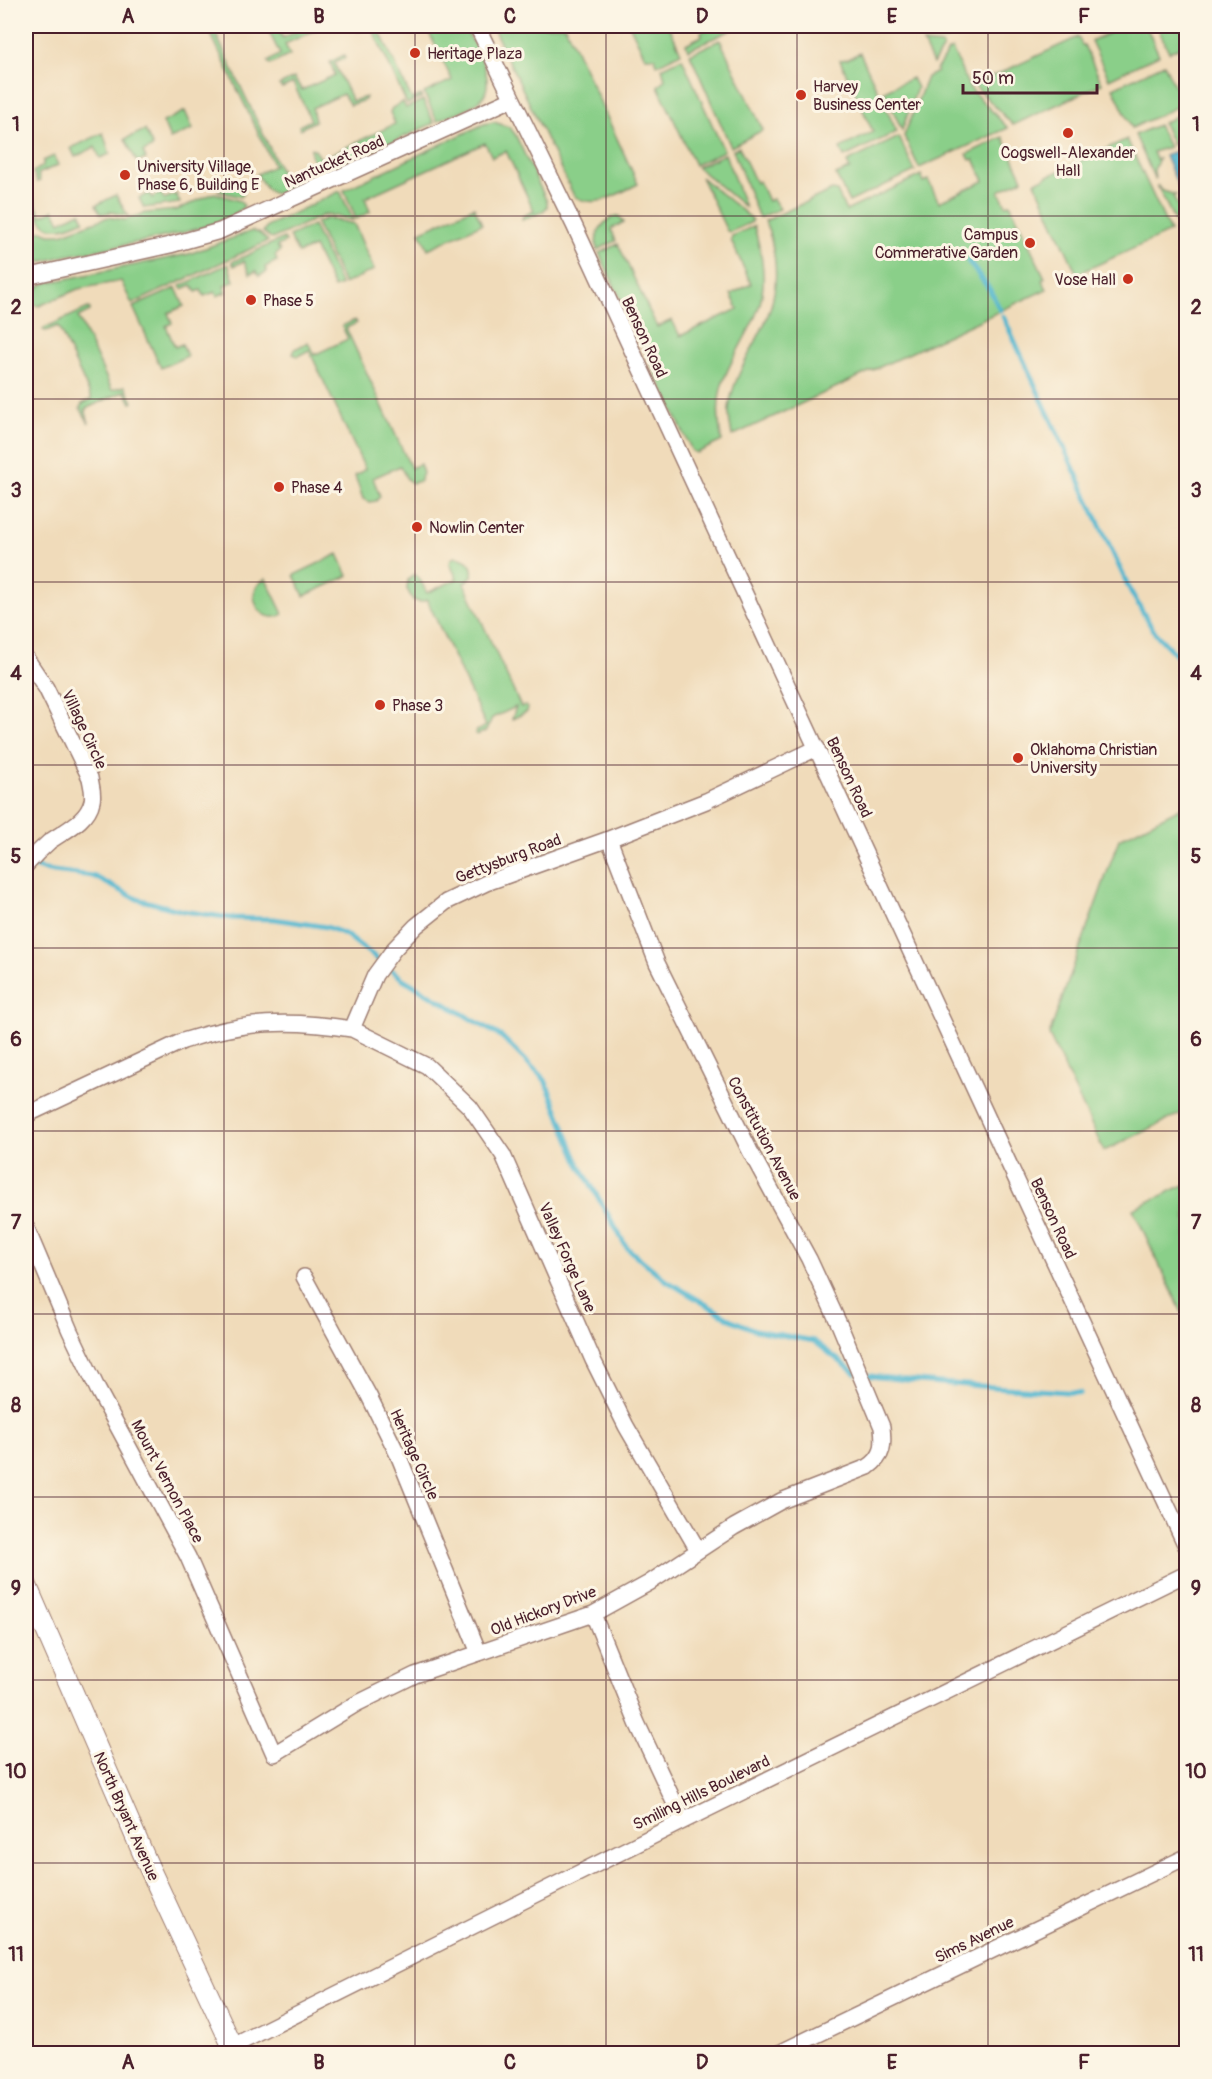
<svg xmlns="http://www.w3.org/2000/svg" width="1212" height="2079" font-family="Pangolin,sans-serif">
  <style>
    .green { fill: #8acf89; stroke: #6a775a; stroke-width: 1.5 }
    .water { fill: #50b6cf; stroke: #4d6a7d; stroke-width: 1.5 }
    .lines { fill: none; stroke-linecap: round; stroke-linejoin: round }
    .stream { stroke: #50b6cf; stroke-width: 5 }
    .minor-casing { stroke: #9d7d72; stroke-width: 18 }
    .tertiary-casing { stroke: #9d7d72; stroke-width: 22 }
    .minor { stroke: #fff; stroke-width: 15 }
    .tertiary { stroke: #fff; stroke-width: 20 }
    .grid { fill: none; stroke: #4a1f2b; stroke-width: 1.5; stroke-opacity: 0.55 }
    .poi-dot { fill: #c8321e; stroke: #fcf5e5; stroke-width: 2 }
    .labels { text-anchor: middle; stroke-width: 6; stroke-linejoin: round; paint-order: stroke }
    .poi-label { font-size: 16px; fill: #4a1f2b; stroke: #fcf5e5; text-anchor: start }
    .street-label { font-size: 16px; fill: #4a1f2b; stroke: #fcf5e5 }
    .neatline { fill: none; stroke: #4a1f2b; stroke-width: 2 }
    .grid-label { font-size: 20px; text-anchor: middle; font-weight: bold; fill: #4a1f2b }
  </style>
  <rect width="100%" height="100%" fill="#fcf5e5"/>
  <filter id="ink" filterUnits="userSpaceOnUse"><feTurbulence type="fractalNoise" baseFrequency=".0167" numOctaves="2"/><feDisplacementMap in="SourceGraphic" scale="12" xChannelSelector="R" yChannelSelector="G"/><feConvolveMatrix kernelMatrix="1 2 1 2 8 2 1 2 1" color-interpolation-filters="sRGB"/></filter>
  <filter id="wash" filterUnits="userSpaceOnUse"><feTurbulence type="fractalNoise" baseFrequency=".008" numOctaves="4" result="noise"/><feDisplacementMap in="SourceGraphic" scale="24" xChannelSelector="R" yChannelSelector="G"/><feGaussianBlur stdDeviation="1.35" result="paint"/><feColorMatrix in="noise" values="0 0 0 0 0 0 0 0 0 0 0 0 0 0 0 0 0 1.4 0 .05"/><feComposite in="paint" operator="in"/></filter>
  <g filter="url(#wash)">
    <rect width="100%" height="100%" fill="#f0dbba"/>
    <!-- green -->
    <path class="green" d="M207 26H212L283 176 291 173 296 174 299 180 296 187C273 198 269 196 257 174L274 166Z
      M266 26H276L283 38 308 26H324L285 44 290 55 270 65 268 62 280 54Z
      M354 26H377L412 99 421 95 422 97 407 104 371 26 358 31Z
      M426 26H464C473 44 500 82 480 100 469 110 450 115 437 121L424 93 452 80Z
      M492 26H565L638 184C617 194 595 210 574 196Z
      M630 26H669L681 53 657 65 654 57H645Z
      M715 26H740L688 50 686 44 702 36 701 32Z
      M929 26H941L947 39 943 40 922 38 918 31Z
      M1125 26H1146L1159 55 1109 79 1091 41Z
      M1157 26H1186V44L1169 52Z
      M1078 37 1082 45H1084L1102 84 1013 125 974 85Z
      M720 40 763 130 731 147 690 54Z
      M923 43 942 45 943 48 933 64Z
      M952 49 969 87 1008 128 919 168 904 136 927 77 937 72 936 70 948 51Z
      M860 53 897 132 844 157 840 148 873 132 840 60 847 59Z
      M344 55 345 58 334 63 352 101 366 97 365 100 350 105 343 94 312 108 315 121 300 129 299 126 311 120 293 83 282 88 279 85 294 78 302 90 335 75 330 62Z
      M682 58 724 151 695 165 658 86 665 79 662 68Z
      M1164 64 1183 104 1132 128 1113 88Z
      M912 78 917 88 902 130 884 91Z
      M423 100 434 123 328 172 321 173C316 167 309 155 311 148L315 150 321 159 395 124 390 112 392 108 403 102 406 108Z
      M185 111 193 129 170 139 163 122Z
      M1186 111V136L1173 145 1163 123Z
      M494 122 509 127 515 134 547 202V207L542 212 522 220 523 216 534 211 506 151 492 157 485 143 365 198 370 212 356 219 344 190 484 124Z
      M1158 125 1169 147 1153 152 1156 159 1159 158 1154 170 1155 180 1135 135Z
      M145 130 153 147 143 152 146 159 137 162 125 139Z
      M103 133 110 154 100 158 95 147 75 157 71 148Z
      M899 137 915 171 849 202 836 175 850 169 847 162Z
      M1003 137 1023 179 999 191 1006 205 1010 204 1045 278 1042 280 1047 289 732 436C731 427 728 418 729 409 733 369 765 337 773 298 779 273 774 244 765 221L832 190 837 191 846 211 921 175 924 182 928 180 939 202 984 181 974 159 970 160 967 154Z
      M1127 139 1170 232 1077 274 1035 182Z
      M739 147 756 183 759 181 768 201 773 199 780 209 759 218 733 150Z
      M725 154 745 207 697 167Z
      M54 156 58 165 38 174 40 181 37 182 33 172 43 166V161Z
      M701 177 751 218 752 222 730 232 727 231Z
      M237 180 244 193 241 197 218 191Z
      M1157 185 1163 191 1176 195 1173 196 1177 205 1185 201 1184 198 1186 197V224L1178 228Z
      M340 191 353 220 326 214 272 239 263 232 267 226Z
      M30 192 41 216 54 210 60 222 80 212 84 220C46 238 42 226 27 193Z
      M150 193 152 198 161 193 164 199 176 194 180 203 144 208 139 198Z
      M214 193 240 201 244 206C226 231 109 247 75 254 58 257 42 262 26 266V231H42L49 234H61L108 217 125 220 145 213 177 210Z
      M116 195 128 216 111 212 101 214 96 205Z
      M474 207 482 224 428 249 420 232Z
      M616 216H619L624 222 611 229 616 241 597 250C594 234 601 222 616 216Z
      M327 218 354 224 374 270 344 284 316 223Z
      M313 225 341 285 334 288 314 247 298 253 289 236Z
      M754 226C760 248 766 271 762 294 760 309 752 324 745 337 723 378 712 394 722 441L697 453 692 451 599 253 618 244 657 327 672 320 680 336 738 309 731 294 751 284 731 240 732 236Z
      M252 231 259 233 268 241 132 304 121 281 78 289 39 306 32 304C30 293 36 287 46 283L189 254Z
      M284 238 286 242 277 246 280 251 275 256 277 261 265 267 267 272 259 276 256 271 250 274 244 261 234 266 232 262Z
      M228 264 234 281 224 286 226 292 217 296 215 292 204 296 201 290 196 292 192 285 182 289 180 286Z
      M176 288 184 306 168 313 172 323 166 326 175 347 182 344 187 356 161 368 133 307Z
      M88 308 90 309V311L78 317 112 390 125 386 133 402 131 403 125 391 85 409 89 423 80 408 82 404 92 399 58 326 46 331 43 330 44 328Z
      M355 320 357 323 346 328 411 468 420 464 423 473 420 481 412 483 407 479 400 466 373 478 380 496 376 501 369 502 363 499 355 476 365 469 309 350 298 356 293 354 295 349 308 342 314 355 348 339 342 326Z
      M338 554 348 576 304 596 294 575Z
      M455 557C466 558 474 564 472 576L464 583 521 707 525 706 528 708 527 712 512 719 516 707 492 718 486 731 477 735 475 734 476 731 486 726 427 600 420 602 413 600 407 589 408 580 414 574 419 578 427 593 457 579 450 564 451 559Z
      M266 579 283 614C262 628 240 591 266 579Z
      M1186 805V1111L1104 1151 1049 1035 1119 839Z
      M1186 1184V1321L1133 1209Z"/>
    <!-- water -->
    <path class="water" d="M1183 147 1186 156V189L1181 192 1165 156Z"/>
    <g class="lines">
      <!-- stream -->
      <path class="stream" d="M968 261 990 290 1000 310
        M1003 316 1131 592 1155 633 1186 665
        M30 865 45 870 93 876 137 899 183 911 231 918 274 919 327 927 345 934 403 979 502 1037 545 1080 579 1164 627 1248 667 1281 732 1320 755 1330 814 1341 855 1373
        M864 1375C935 1385 1008 1387 1080 1393"/>
    </g>
  </g>
  <g filter="url(#ink)">
    <g class="lines">
      <!-- minor casing -->
      <g class="minor-casing">
        <path id="minor" d="M477 26 574 225 1186 1546
          M26 277 170 245 220 231 512 99
          M26 658 46 688 90 778C91 785 94 793 92 801 88 821 64 831 49 842 41 849 33 857 26 865
          M352 1029 427 1066 470 1107 503 1155 593 1360 626 1426 698 1550
          M26 1115 183 1041C245 1021 288 1019 352 1029L375 975 394 949 416 926 446 902 486 883 609 839 706 801 817 748
          M26 1227 70 1331 98 1390 188 1557 274 1754 356 1704 415 1675 593 1614 649 1583 734 1527 781 1501 868 1467C884 1456 884 1445 882 1427L840 1326 809 1259 750 1151 657 963 609 839
          M304 1277 369 1396 399 1457 479 1653
          M593 1614 637 1723 683 1821
          M233 2046 683 1821 1186 1574
          M777 2054 1186 1857"/>
      </g>
      <!-- tertiary casing -->
      <g class="tertiary-casing">
        <path id="tertiary" d="M26 1584 148 1865 236 2054"/>
      </g>
      <!-- minor -->
      <use href="#minor" class="minor"/>
      <!-- tertiary -->
      <use href="#tertiary" class="tertiary"/>
    </g>
  </g>
  <!-- grid -->
  <path class="grid" d="M224 26V2054M415 26V2054M606 26V2054M797 26V2054M988 26V2054M26 216H1186M26 399H1186M26 582H1186M26 765H1186M26 948H1186M26 1131H1186M26 1314H1186M26 1497H1186M26 1680H1186M26 1863H1186"/>
  <!-- markers -->
  <g class="poi-dot">
    <circle cx="415" cy="53" r="6"/>
    <circle cx="801" cy="95" r="6"/>
    <circle cx="1068" cy="133" r="6"/>
    <circle cx="125" cy="175" r="6"/>
    <circle cx="1030" cy="243" r="6"/>
    <circle cx="1128" cy="279" r="6"/>
    <circle cx="251" cy="300" r="6"/>
    <circle cx="279" cy="487" r="6"/>
    <circle cx="417" cy="527" r="6"/>
    <circle cx="380" cy="705" r="6"/>
    <circle cx="1018" cy="758" r="6"/>
  </g>
  <g class="labels">
    <!-- poi labels -->
    <g class="poi-label">
      <text x="427" y="59">Heritage Plaza</text>
      <text x="813" y="92">Harvey<tspan x="813" dy="18">Business Center</tspan></text>
      <text x="1068" y="158" text-anchor="middle">Cogswell-Alexander<tspan x="1068" dy="18">Hall</tspan></text>
      <text x="137" y="172">University Village,<tspan x="137" dy="18">Phase 6, Building E</tspan></text>
      <text x="1018" y="240" text-anchor="end">Campus<tspan x="1018" dy="18">Commerative Garden</tspan></text>
      <text x="1116" y="285" text-anchor="end">Vose Hall</text>
      <text x="263" y="306">Phase 5</text>
      <text x="291" y="493">Phase 4</text>
      <text x="429" y="533">Nowlin Center</text>
      <text x="392" y="711">Phase 3</text>
      <text x="1030" y="755">Oklahoma Christian<tspan x="1030" dy="18">University</tspan></text>
    </g>
    <!-- street labels -->
    <g class="street-label">
      <text transform="translate(334 161) rotate(-24)" y="6">Nantucket Road</text>
      <text transform="translate(645 337) rotate(65)" y="6">Benson Road</text>
      <text transform="translate(85 729) rotate(65)" y="6">Village Circle</text>
      <text transform="translate(850 777) rotate(65)" y="6">Benson Road</text>
      <text transform="translate(508 858) rotate(-21)" y="6">Gettysburg Road</text>
      <text transform="translate(765 1138) rotate(62)" y="6">Constitution Avenue</text>
      <text transform="translate(1054 1218) rotate(65)" y="6">Benson Road</text>
      <text transform="translate(568 1257) rotate(66)" y="6">Valley Forge Lane</text>
      <text transform="translate(415 1454) rotate(66)" y="6">Heritage Circle</text>
      <text transform="translate(168 1481) rotate(62)" y="6">Mount Vernon Place</text>
      <text transform="translate(543 1610) rotate(-21)" y="6">Old Hickory Drive</text>
      <text transform="translate(701 1792) rotate(-26)" y="6">Smiling Hills Boulevard</text>
      <text transform="translate(127 1816) rotate(66)" y="6">North Bryant Avenue</text>
      <text transform="translate(974 1939) rotate(-26)" y="6">Sims Avenue</text>
    </g>
  </g>
  <!-- margin -->
  <rect width="1212" height="2079" fill="none" stroke="#fcf5e5" stroke-width="66"/>
  <!-- scale -->
  <path d="M963 84v9h134v-9" fill="none" stroke="#4a1f2b" stroke-width="3"/>
  <text x="972" y="84" font-size="18" fill="#4a1f2b" stroke="#fcf5e5" stroke-width="4.5" paint-order="stroke">50 m</text>
  <rect x="33" y="33" width="1146" height="2013" class="neatline"/>
  <g class="grid-label">
    <text x="128" y="23">A</text>
    <text x="319" y="23">B</text>
    <text x="510" y="23">C</text>
    <text x="702" y="23">D</text>
    <text x="892" y="23">E</text>
    <text x="1084" y="23">F</text>
    <text x="16" y="131">1</text>
    <text x="1196" y="131">1</text>
    <text x="16" y="314">2</text>
    <text x="1196" y="314">2</text>
    <text x="16" y="497">3</text>
    <text x="1196" y="497">3</text>
    <text x="16" y="680">4</text>
    <text x="1196" y="680">4</text>
    <text x="16" y="863">5</text>
    <text x="1196" y="863">5</text>
    <text x="16" y="1046">6</text>
    <text x="1196" y="1046">6</text>
    <text x="16" y="1229">7</text>
    <text x="1196" y="1229">7</text>
    <text x="16" y="1412">8</text>
    <text x="1196" y="1412">8</text>
    <text x="16" y="1595">9</text>
    <text x="1196" y="1595">9</text>
    <text x="16" y="1778">10</text>
    <text x="1196" y="1778">10</text>
    <text x="16" y="1961">11</text>
    <text x="1196" y="1961">11</text>
    <text x="128" y="2069">A</text>
    <text x="319" y="2069">B</text>
    <text x="510" y="2069">C</text>
    <text x="702" y="2069">D</text>
    <text x="892" y="2069">E</text>
    <text x="1084" y="2069">F</text>
  </g>
</svg>
